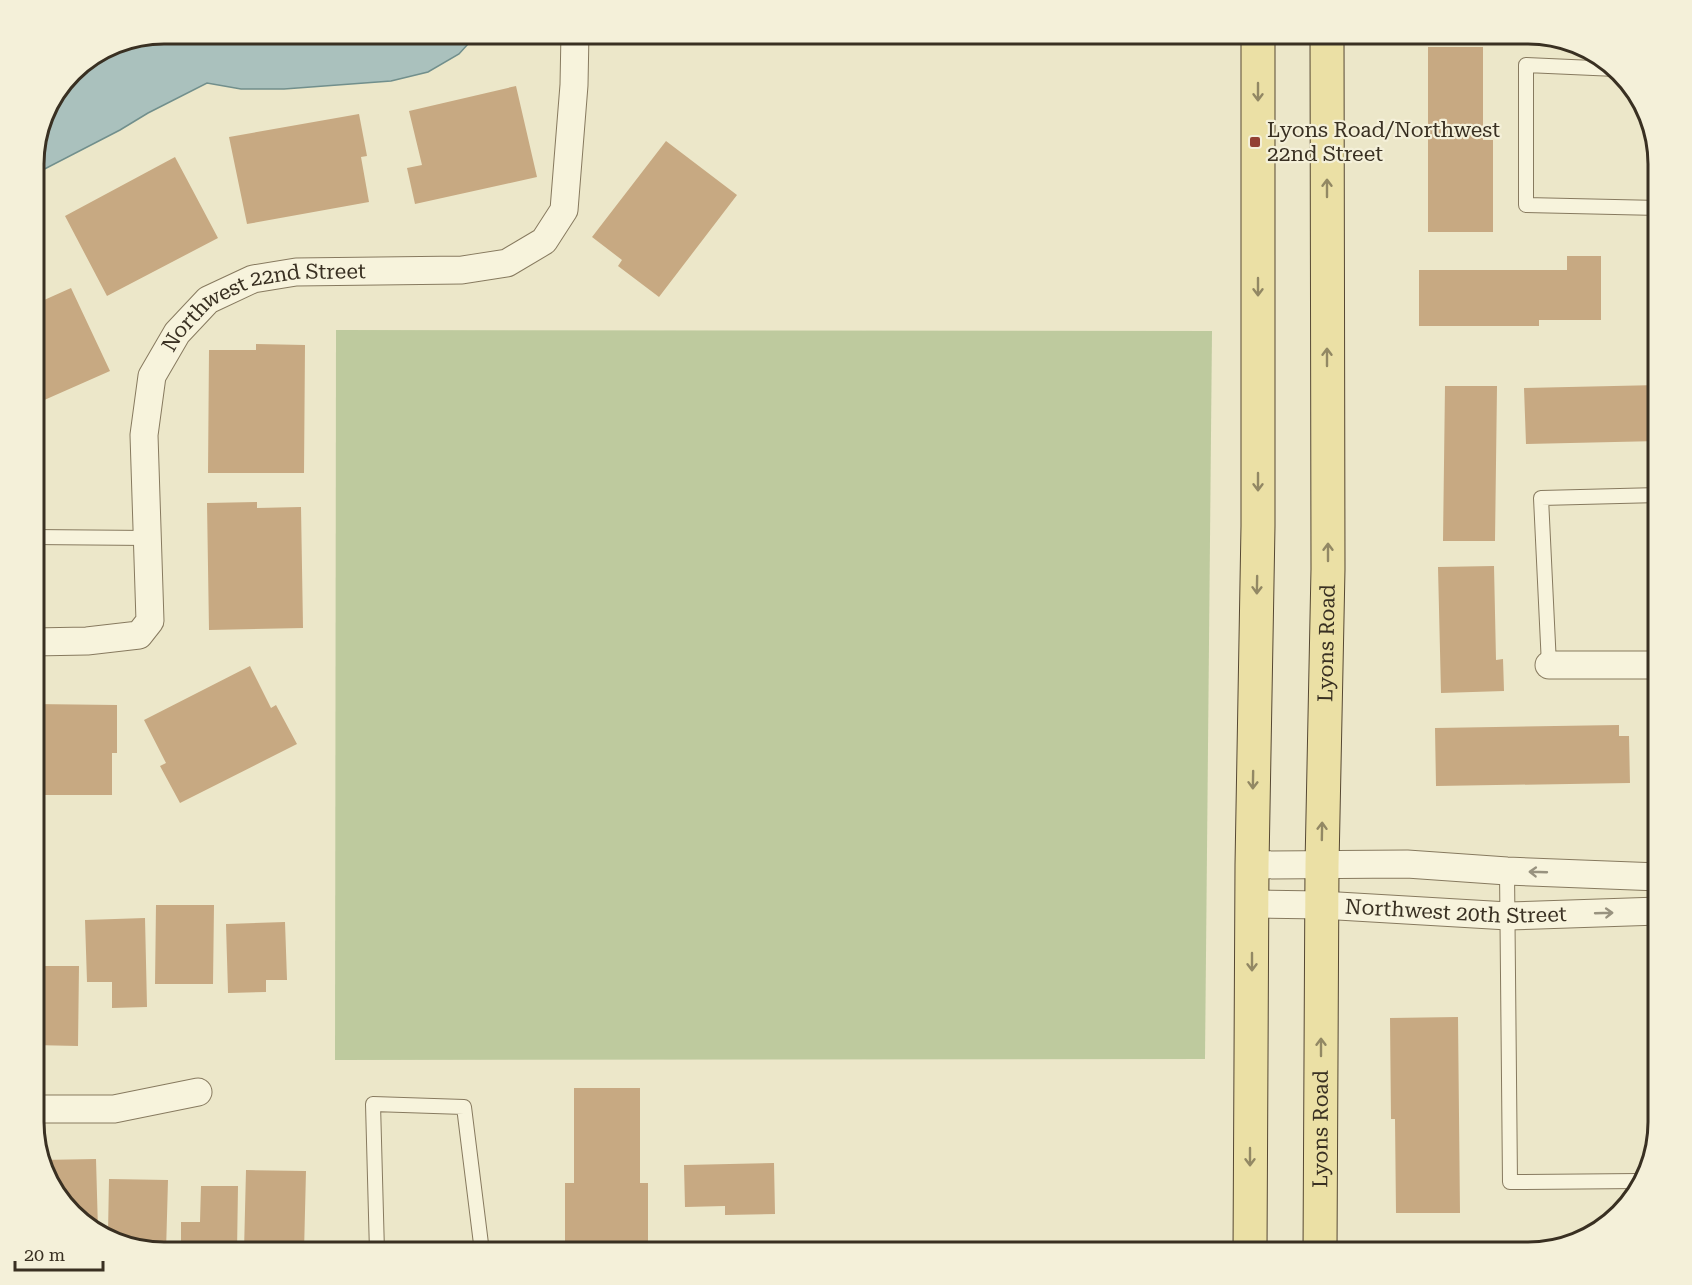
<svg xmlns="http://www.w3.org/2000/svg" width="1692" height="1285" font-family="'Roboto Serif',serif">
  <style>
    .green { fill: #beca9e }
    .water { fill: #aac1bd; stroke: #718f8c; stroke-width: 1.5 }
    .building { fill: #c7a982 }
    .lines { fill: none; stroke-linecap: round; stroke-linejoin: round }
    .lane-casing { stroke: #877a5f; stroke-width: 16 }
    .street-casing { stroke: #877a5f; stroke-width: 29 }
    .primary-casing { stroke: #564833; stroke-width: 35 }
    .lane { stroke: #f7f3dc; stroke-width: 14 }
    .street { stroke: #f7f3dc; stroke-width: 27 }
    .primary { stroke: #ebe0a5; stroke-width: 33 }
    .oneway { stroke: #928864 }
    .oneway2 { stroke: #98927f }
    .poi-dot { fill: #924033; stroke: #f4f0d9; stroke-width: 2 }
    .labels { text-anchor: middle; stroke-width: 4.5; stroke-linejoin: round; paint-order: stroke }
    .poi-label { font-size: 21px; fill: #393022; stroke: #f4f0d9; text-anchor: start }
    .street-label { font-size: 21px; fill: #393022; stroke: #f4f0d9 }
    .rim { fill: none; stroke: #393022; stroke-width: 3 }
  </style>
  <rect width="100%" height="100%" fill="#ece7c9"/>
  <!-- green -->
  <path class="green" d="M336 330 1212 331 1205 1059 335 1060Z"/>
  <!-- water -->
  <path class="water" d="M163 33H478L459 54 428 72 391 81 284 89H241L207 83 148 113 120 130 33 175V154L46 106 77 66 114 43Z"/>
  <!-- building -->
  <path class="building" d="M1428 47H1483V140H1493V232H1428Z
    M516 86 537 177 415 204 407 168 422 165 409 111Z
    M359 114 367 156 361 157 369 202 247 224 229 137Z
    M666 141 737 195 659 297 618 266 622 260 592 237Z
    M175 157 218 238 107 296 65 216Z
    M1567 256H1601V320H1539V326H1419V270H1567Z
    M71 288 110 371 33 405V305Z
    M256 344 305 345 304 473H208L209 350H256Z
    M1659 385V441L1526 444 1524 388Z
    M1445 386H1497L1495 541H1443Z
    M257 502V508L301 507 303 628 209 630 207 503Z
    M1494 566 1496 660 1503 659 1504 691 1441 693 1438 567Z
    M250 666 271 708 276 705 297 744 180 803 160 766 166 763 144 720Z
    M33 704 117 705V753H112V795H33Z
    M1619 725V736H1629L1630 783 1436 786 1435 728Z
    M156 905H214L213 984H155Z
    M145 918 147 1007 112 1008V982H87L85 920Z
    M285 922 287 980H266V992L228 993 226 924Z
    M33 966H79L78 1046 33 1045Z
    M1458 1017 1460 1213H1396L1395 1119H1391L1390 1018Z
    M574 1088H640V1183H648V1252H565V1183H574Z
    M96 1159 98 1230 84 1225 47 1180 41 1160Z
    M774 1163 775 1214 725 1215V1206L685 1207 684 1165Z
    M246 1170 306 1171 304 1252 244 1251Z
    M109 1179 168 1180 166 1252 108 1233Z
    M201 1186H238L237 1252H181V1222H200Z"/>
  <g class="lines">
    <!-- lane casing -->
    <g class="lane-casing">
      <path id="lane" d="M1616 69 1526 65V205L1659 208
        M33 537 148 538
        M1549 665 1541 498 1659 495
        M1507 871 1510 1182 1639 1181
        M377 1252 373 1104 464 1107 482 1252"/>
    </g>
    <!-- street casing -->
    <g class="street-casing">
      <g id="street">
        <path id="s1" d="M33 642 87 641 139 635 150 621 144 435 152 376 177 333 208 300 253 279 296 272 462 270 507 263 544 241 564 210 574 85 575 33"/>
        <path d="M1549 665H1659"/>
        <path d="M1252 865 1407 864 1507 871 1659 877"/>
        <path id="s2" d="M1252 904 1321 905 1508 916 1659 911"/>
        <path d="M33 1109H114L198 1092"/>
      </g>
    </g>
    <!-- primary casing -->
    <g class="primary-casing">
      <g id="primary">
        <path d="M1250 1252 1252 865 1258 526V33"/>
        <path id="s3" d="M1320 1252 1322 865 1328 569 1327 33"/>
      </g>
    </g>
    <!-- lane -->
    <use href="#lane" class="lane"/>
    <!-- street -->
    <use href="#street" class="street"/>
    <!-- primary -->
    <use href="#primary" class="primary"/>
  </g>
  <!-- one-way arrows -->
  <defs><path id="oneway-shaft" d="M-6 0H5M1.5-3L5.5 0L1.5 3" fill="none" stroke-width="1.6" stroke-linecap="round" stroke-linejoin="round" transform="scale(1.5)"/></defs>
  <g class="oneway">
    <use href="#oneway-shaft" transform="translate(1258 92) rotate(90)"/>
    <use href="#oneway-shaft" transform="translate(1327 188) rotate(-90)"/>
    <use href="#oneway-shaft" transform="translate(1258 287) rotate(90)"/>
    <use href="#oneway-shaft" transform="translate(1327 357) rotate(-90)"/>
    <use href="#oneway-shaft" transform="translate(1258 482) rotate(90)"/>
    <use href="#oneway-shaft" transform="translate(1328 552) rotate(-90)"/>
    <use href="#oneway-shaft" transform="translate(1257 585) rotate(91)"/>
    <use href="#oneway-shaft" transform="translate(1253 780) rotate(91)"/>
    <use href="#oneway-shaft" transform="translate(1322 831) rotate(-89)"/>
    <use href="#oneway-shaft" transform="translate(1252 962) rotate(90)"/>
    <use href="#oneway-shaft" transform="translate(1321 1047) rotate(-90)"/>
    <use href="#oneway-shaft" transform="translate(1250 1157) rotate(90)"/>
  </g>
  <g class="oneway2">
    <use href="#oneway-shaft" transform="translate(1538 872) rotate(-178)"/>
    <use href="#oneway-shaft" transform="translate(1604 913) rotate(-2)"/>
  </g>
  <!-- markers -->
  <rect class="poi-dot" x="1249" y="136" width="12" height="12" rx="3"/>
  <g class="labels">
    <!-- poi labels -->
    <g class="poi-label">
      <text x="1267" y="137">Lyons Road/Northwest<tspan x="1267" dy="24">22nd Street</tspan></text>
    </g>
    <!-- street labels -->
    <g class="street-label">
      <text dy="7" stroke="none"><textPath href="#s1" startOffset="514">Northwest 22nd Street</textPath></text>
      <text dy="7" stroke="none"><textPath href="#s3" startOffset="609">Lyons Road</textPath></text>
      <text dy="7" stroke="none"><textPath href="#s2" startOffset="204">Northwest 20th Street</textPath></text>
      <text dy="7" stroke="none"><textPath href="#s3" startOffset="123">Lyons Road</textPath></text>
    </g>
  </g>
  <!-- crop -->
  <path d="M0 0H1692V1285H0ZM164 44H1528A120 120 0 0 1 1648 164V1122A120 120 0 0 1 1528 1242H164A120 120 0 0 1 44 1122V164A120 120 0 0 1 164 44Z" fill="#f4f0d9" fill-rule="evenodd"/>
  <path class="rim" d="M164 44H1528A120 120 0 0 1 1648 164V1122A120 120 0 0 1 1528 1242H164A120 120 0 0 1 44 1122V164A120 120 0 0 1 164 44Z"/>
  <!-- scale -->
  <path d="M15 1261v9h88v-9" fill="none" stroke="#393022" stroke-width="3"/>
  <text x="24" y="1261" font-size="18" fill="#393022" stroke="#f4f0d9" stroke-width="4.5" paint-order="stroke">20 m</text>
</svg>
